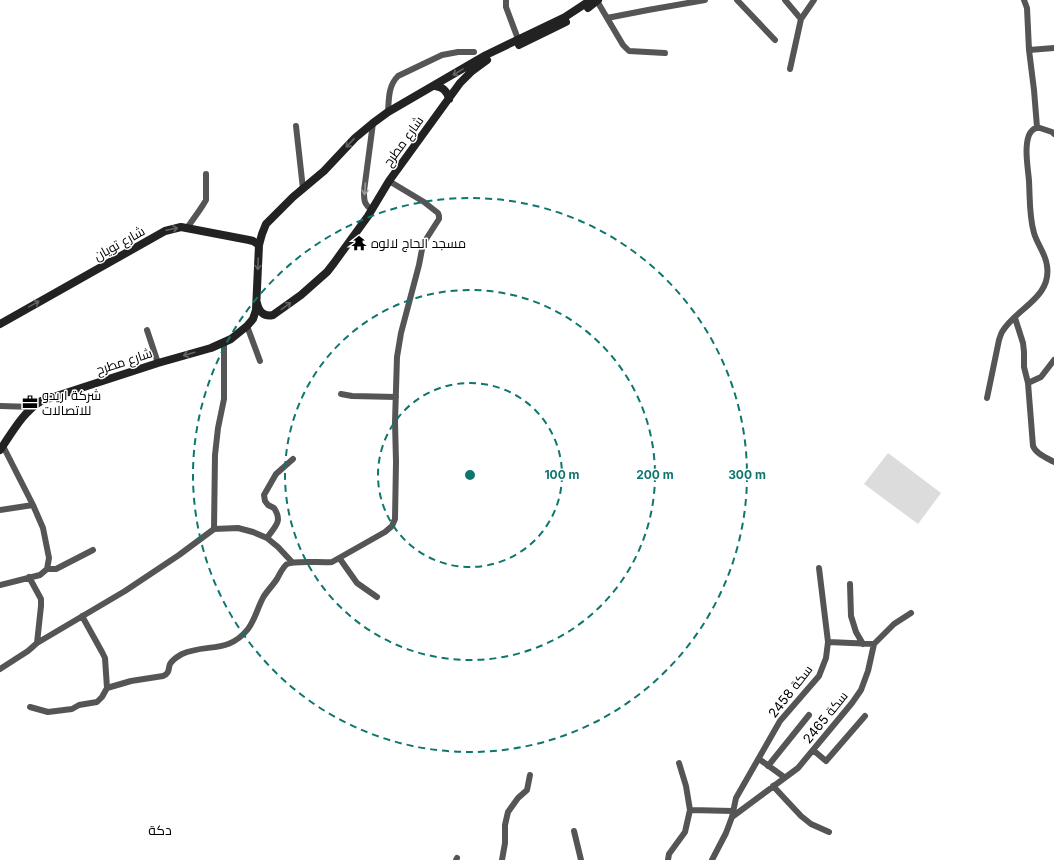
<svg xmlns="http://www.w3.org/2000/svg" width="1054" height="860" font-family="Inter,Cairo,sans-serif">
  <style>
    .green { fill: #dcdcdc }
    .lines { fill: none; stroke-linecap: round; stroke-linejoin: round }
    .minor { stroke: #555; stroke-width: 6 }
    .secondary { stroke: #222; stroke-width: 8 }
    .oneway { stroke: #646464 }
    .oneway2 { stroke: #999 }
    .ring { fill: none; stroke: #0f766e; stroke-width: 2; stroke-dasharray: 7 5 }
    .labels { text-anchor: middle; stroke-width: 3; stroke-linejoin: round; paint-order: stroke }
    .street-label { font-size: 13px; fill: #000; stroke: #fff }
    .poi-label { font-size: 13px; fill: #000; stroke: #fff; text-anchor: start }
    .neighbourhood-label { font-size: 14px; fill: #000; stroke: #fff }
    .centre { fill: #0f766e; stroke: #fff; stroke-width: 2 }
    .ring-label { font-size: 12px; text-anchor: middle; font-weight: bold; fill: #0f766e; stroke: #fff; stroke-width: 3; stroke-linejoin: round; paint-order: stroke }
  </style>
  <rect width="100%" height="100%" fill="#fff"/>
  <!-- green -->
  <path class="green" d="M888 453 941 493 918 524 864 484Z"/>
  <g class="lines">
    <!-- minor -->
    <path class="minor" d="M506 0V7L518 39
      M737 0 775 40
      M785 0 801 19
      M597 1 623 45 629 51 665 53
      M607 18 648 10 705 0
      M1029 50 1054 48
      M790 69 801 19 814 0
      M388 112C389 99 388 86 398 76L442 55 458 52H474
      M296 126 303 189
      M1037 127 1052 132 1054 134
      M372 210C364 204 364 201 364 191L373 123
      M187 228 199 211 203 205 206 200V174
      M1015 318 1023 343 1024 352V367L1028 383 1033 446C1036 454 1047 458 1054 462
      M247 326 260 361
      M147 330 158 363
      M1028 383 1041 377 1054 360
      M341 394 352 396 396 397
      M987 398 999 340C1000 337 1001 334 1002 332 1015 309 1052 298 1047 266 1046 254 1037 244 1034 233 1029 216 1030 198 1029 181 1028 168 1024 148 1029 135 1031 131 1033 129 1037 127L1034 90 1029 50 1027 8 1024 0
      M0 406 33 407
      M0 510 33 505
      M214 529 238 528 253 532 267 538 278 547 292 562
      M267 538C275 526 283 522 274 508L268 505 265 501 264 495 276 474 293 459
      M340 559 357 583 377 597
      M47 569H56L93 550
      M29 577 41 599V606L37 643
      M850 584 851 616 856 632 863 644
      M0 585 40 575 47 569 49 558 43 528 33 505 3 446
      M82 616 102 652 105 658 107 688
      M828 642 874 644
      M0 669 28 651 37 643 125 591 179 555 214 529 215 455 218 428 224 399V342
      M30 707 48 712 72 709 79 705 97 702 102 697 107 688 131 681 163 676C170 673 168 669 170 664 173 659 177 657 182 654 207 643 228 654 248 629 255 620 258 606 264 596 268 590 273 585 277 579 280 574 282 568 287 564 294 560 322 563 332 562L385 532 392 526 395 519 396 462 395 422 397 357 401 333 419 265 423 244 439 219V216L438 213 424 202 389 181
      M813 750 826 761 865 716
      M759 759 784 777
      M768 766 809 715
      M773 786 801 816 811 824 829 832
      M690 810 733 811
      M732 817 798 768 852 703 861 690 868 671 874 644 894 624 911 613
      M574 831 581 860
      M456 860 457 858
      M502 860 505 843V825L508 812 518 798 527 790 530 775
      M668 860 669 854 685 832 690 810 686 786 679 763
      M712 860 726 833 732 817 736 798 780 721 819 676 826 658 828 642 819 568"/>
    <!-- secondary -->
    <path class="secondary" d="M588 8 598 0
      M519 45 566 22
      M435 86C443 87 447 91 449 99
      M257 303C259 312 264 317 273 315L301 295 327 272 334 263 368 216 389 181 460 83 472 71 487 60
      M0 324 165 231 181 227 249 240 253 241 259 245
      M0 450C12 433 23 412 41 401L158 363 211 348 231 339 247 326 253 319 256 310 259 245 262 234 266 224 293 197 324 171 355 138 373 123 388 112 486 55 565 17 591 0"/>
  </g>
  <!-- one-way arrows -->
  <defs><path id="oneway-shaft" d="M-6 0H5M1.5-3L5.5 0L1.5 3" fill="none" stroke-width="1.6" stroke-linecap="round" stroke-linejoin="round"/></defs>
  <g class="oneway">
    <use href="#oneway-shaft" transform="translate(458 72) rotate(149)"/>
    <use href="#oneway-shaft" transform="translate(350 143) rotate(133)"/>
    <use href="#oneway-shaft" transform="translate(172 229) rotate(-12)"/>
    <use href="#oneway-shaft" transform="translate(258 264) rotate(92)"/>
    <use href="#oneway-shaft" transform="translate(34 304) rotate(-29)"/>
    <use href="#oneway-shaft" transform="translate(286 306) rotate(-36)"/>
    <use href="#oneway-shaft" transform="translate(189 354) rotate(164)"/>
  </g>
  <use class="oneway2" href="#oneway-shaft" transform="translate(365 189) rotate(94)"/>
  <!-- distance rings -->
  <g class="ring">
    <circle cx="470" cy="475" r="92"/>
    <circle cx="470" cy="475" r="185"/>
    <circle cx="470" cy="475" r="277"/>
  </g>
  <!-- icons -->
  <defs>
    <g id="temple-bare" transform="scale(1.2)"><path d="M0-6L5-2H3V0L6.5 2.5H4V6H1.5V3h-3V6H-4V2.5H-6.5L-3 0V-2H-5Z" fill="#000" stroke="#fff" stroke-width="2.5" paint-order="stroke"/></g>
    <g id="office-bare" transform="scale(1.2)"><path d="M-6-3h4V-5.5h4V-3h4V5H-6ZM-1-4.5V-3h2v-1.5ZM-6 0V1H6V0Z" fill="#000" stroke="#fff" stroke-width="2.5" paint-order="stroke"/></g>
  </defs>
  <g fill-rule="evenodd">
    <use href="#temple-bare" x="359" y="243"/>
    <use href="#office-bare" x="30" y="402"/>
  </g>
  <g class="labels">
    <!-- street labels -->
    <g class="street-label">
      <text transform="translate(403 141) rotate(-54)" y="5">شارع مطرح</text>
      <text transform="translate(119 243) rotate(-29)" y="5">شارع تويان</text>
      <text transform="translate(124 361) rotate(-18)" y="5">شارع مطرح</text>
      <text transform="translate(790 691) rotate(-52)" y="5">سكة 2458</text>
      <text transform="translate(825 717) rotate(-51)" y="5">سكة 2465</text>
    </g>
    <!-- poi labels -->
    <g class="poi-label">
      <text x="371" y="248">مسجد الحاج لالوه</text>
      <text x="42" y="400">شركة اريدو<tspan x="42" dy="15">للاتصالات</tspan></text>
    </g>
    <!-- neighbourhood labels -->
    <g class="neighbourhood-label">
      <text x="160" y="835">دكة</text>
    </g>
  </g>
  <circle cx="470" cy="475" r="6" class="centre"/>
  <g class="ring-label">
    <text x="562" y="479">100 m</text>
    <text x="655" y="479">200 m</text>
    <text x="747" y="479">300 m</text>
  </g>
</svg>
